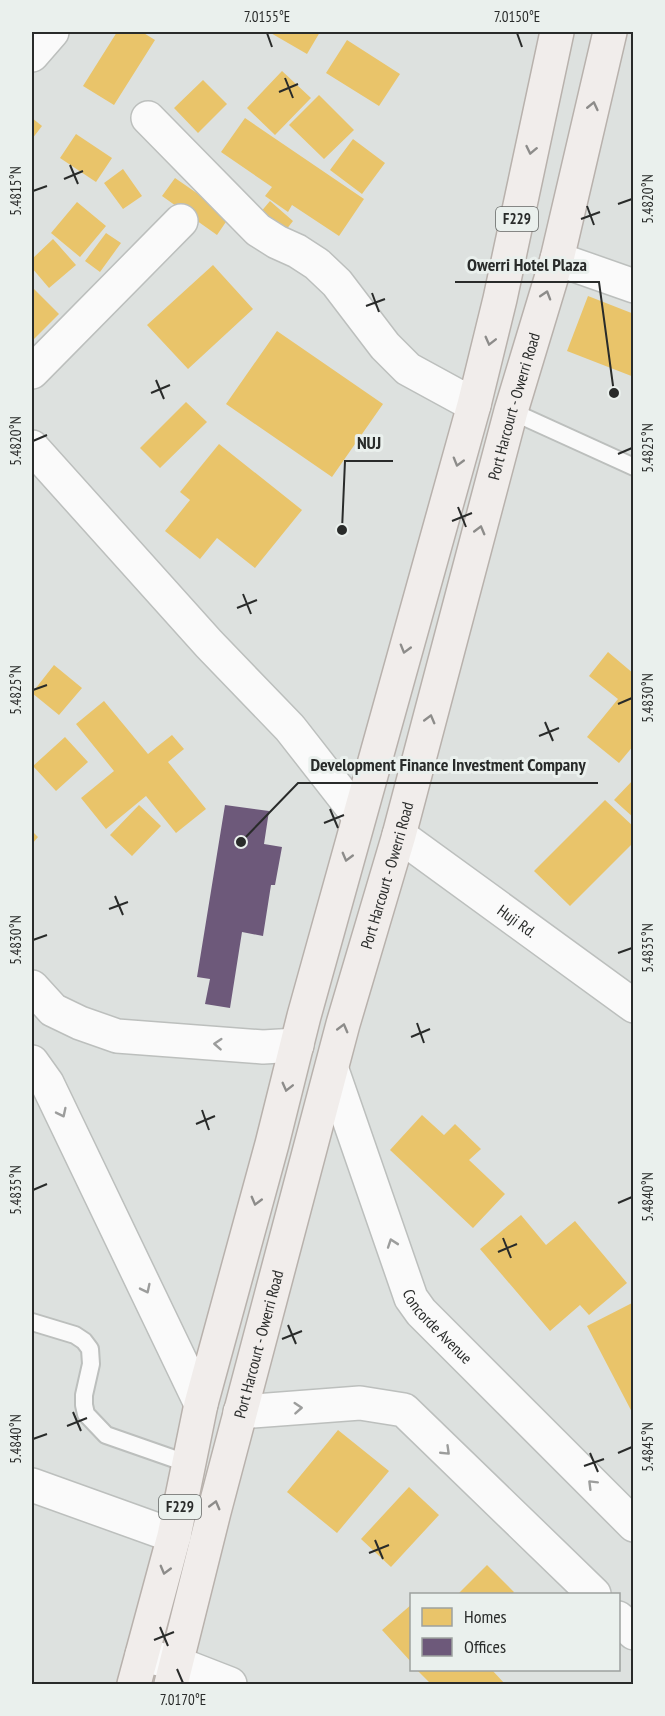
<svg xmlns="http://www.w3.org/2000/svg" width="665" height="1716" font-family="'PT Sans Narrow',sans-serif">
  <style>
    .homes { fill: #e9c46a }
    .offices { fill: #6d597a }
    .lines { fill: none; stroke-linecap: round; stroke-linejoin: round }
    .service-casing { stroke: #bcbfbd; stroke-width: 20 }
    .minor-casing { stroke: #bcbfbd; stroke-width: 36 }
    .tertiary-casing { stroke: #bcbfbd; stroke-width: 36 }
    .primary-casing { stroke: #b8b1ac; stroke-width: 36 }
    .service { stroke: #fafafa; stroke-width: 16 }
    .minor { stroke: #fafafa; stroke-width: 33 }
    .tertiary { stroke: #fafafa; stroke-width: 33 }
    .primary { stroke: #f1edeb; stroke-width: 33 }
    .oneway { stroke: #8d8c8a }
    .oneway2 { stroke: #9c9d9c }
    .ticks { fill: none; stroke: #292b2a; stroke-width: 2 }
    .labels { text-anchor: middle; stroke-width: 6; stroke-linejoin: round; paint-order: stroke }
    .shield { fill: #eaf0ed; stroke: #636664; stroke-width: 1.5 }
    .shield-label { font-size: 15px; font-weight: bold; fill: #292b2a }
    .street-label { font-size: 16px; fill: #292b2a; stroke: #eaf0ed }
    .leader { fill: none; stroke: #292b2a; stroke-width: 2 }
    .callout-dot { fill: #292b2a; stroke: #eaf0ed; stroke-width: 2 }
    .callout-label { font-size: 18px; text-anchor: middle; font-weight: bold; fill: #292b2a; stroke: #eaf0ed; stroke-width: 6; stroke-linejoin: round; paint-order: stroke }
    .neatline { fill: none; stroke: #292b2a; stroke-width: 2 }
    .ticks-label { font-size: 15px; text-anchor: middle; fill: #292b2a }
  </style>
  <rect width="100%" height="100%" fill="#dde1df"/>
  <!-- homes -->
  <path class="homes" d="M117 32H142L155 40 114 105 83 86Z
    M269 32H320L307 54Z
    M347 40 400 74 379 106 326 73Z
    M282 71 311 98 275 135 247 108Z
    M203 80 227 104 198 133 174 108Z
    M319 95 354 130 324 159 289 125Z
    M32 118 42 126 32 139Z
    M245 118 364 199 339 236 292 205 288 212 265 196 272 187 221 152Z
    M76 134 112 158 96 182 60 158Z
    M353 139 385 163 362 194 330 170Z
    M123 169 142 196 123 209 104 183Z
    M175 178 230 216 217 235 162 196Z
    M270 201 293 221 278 240 254 220Z
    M77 202 106 226 80 257 51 233Z
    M106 233 121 243 100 272 85 261Z
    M53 239 76 265 49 288 32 268V259Z
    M213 265 253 309 188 369 147 325Z
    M32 287 59 314 32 341Z
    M588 296 634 314V377L567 351Z
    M277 331 383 404 332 477 226 404Z
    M186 402 207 422 160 468 140 448Z
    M219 444 302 510 255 568 217 538 200 559 165 531 190 500 180 492Z
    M608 652 634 674V745L619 763 587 737 618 699 589 676Z
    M54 665 82 688 59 715 32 693Z
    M104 701 148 754 172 735 184 749 168 762 206 809 176 833 146 796 106 829 81 798 114 771 76 724Z
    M65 737 88 762 56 791 33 766Z
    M634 779V818L614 800Z
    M605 800 634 827V842L570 906 534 871Z
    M139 805 161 826 132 856 110 835Z
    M32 831 38 837 32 844Z
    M422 1115 444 1135 455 1124 481 1149 469 1160 505 1194 473 1228 390 1150Z
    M521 1215 546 1245 575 1221 627 1283 589 1315 580 1305 550 1331 480 1249Z
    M634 1302V1416L587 1326Z
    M338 1430 389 1471 337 1533 287 1492Z
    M409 1487 439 1515 391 1567 361 1539Z
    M487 1565 514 1592 512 1594H458Z
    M412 1604V1663L382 1630Z
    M417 1670H492L505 1684H431Z"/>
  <!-- offices -->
  <path class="offices" d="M225 805 269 811 264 844 282 847 275 885H271L263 936 242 932 230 1008 205 1004 210 979 197 977Z"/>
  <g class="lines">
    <!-- service casing -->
    <g class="service-casing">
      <path id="service" d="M511 411 634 467
        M32 1322 75 1335 84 1341 90 1349 91 1364 84 1395V1405L86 1414 106 1435 189 1464"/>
    </g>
    <!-- minor casing -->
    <g class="minor-casing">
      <g id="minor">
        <path d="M32 55 52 32"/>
        <path d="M148 118 258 230 277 242 297 251 317 264 337 283 385 346 408 369 474 405"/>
        <path d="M557 259 634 286"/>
        <path d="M32 372 181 221"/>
        <path d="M32 447 209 644 290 728 358 815"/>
        <path id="s1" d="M399 835 634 1006"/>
        <path d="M32 1485 174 1536"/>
        <path d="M142 1655 176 1663 230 1684"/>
      </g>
    </g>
    <!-- tertiary casing -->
    <g class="tertiary-casing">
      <g id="tertiary">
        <path d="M32 987 53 1010 80 1023 117 1036 263 1047 297 1045"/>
        <path d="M32 1062 47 1083 201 1404"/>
        <path id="s2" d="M332 1070 411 1298 421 1312 634 1525"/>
        <path d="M240 1412 360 1403 404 1410 594 1594"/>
        <path d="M618 1618 634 1633"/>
      </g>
    </g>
    <!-- primary casing -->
    <g class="primary-casing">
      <g id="primary">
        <path d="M134 1684 174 1536 201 1404 272 1144 304 1016 474 405 500 299 557 32"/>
        <path id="s3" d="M171 1684 214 1512 343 1024 399 835 511 411 557 259 610 32"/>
      </g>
    </g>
    <!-- service -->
    <use href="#service" class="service"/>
    <!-- minor -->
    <use href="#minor" class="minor"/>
    <!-- tertiary -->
    <use href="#tertiary" class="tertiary"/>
    <!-- primary -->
    <use href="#primary" class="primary"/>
  </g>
  <!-- one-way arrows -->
  <defs><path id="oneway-chevron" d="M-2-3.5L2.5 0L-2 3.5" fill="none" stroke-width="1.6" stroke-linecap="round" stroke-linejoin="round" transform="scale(1.5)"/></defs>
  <g class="oneway">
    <use href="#oneway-chevron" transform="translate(593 106) rotate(-77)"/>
    <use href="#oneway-chevron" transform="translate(531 150) rotate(102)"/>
    <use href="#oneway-chevron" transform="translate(546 295) rotate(-73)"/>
    <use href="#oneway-chevron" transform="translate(490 341) rotate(104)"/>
    <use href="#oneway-chevron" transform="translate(458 462) rotate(106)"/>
    <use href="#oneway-chevron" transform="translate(480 530) rotate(-75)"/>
    <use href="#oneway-chevron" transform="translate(405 649) rotate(106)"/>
    <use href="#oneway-chevron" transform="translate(430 719) rotate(-75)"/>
    <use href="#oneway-chevron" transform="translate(347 857) rotate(105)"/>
    <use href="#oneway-chevron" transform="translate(343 1028) rotate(-75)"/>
    <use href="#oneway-chevron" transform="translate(287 1087) rotate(104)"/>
    <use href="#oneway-chevron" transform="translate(256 1201) rotate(105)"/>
    <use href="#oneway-chevron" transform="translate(215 1505) rotate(-75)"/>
    <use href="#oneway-chevron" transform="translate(165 1570) rotate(105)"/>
  </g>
  <g class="oneway2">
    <use href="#oneway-chevron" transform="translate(218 1044) rotate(-176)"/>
    <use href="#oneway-chevron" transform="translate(62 1113) rotate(64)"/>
    <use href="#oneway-chevron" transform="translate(392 1243) rotate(-109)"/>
    <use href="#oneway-chevron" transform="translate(146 1289) rotate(64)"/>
    <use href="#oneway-chevron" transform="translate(298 1408) rotate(-4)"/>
    <use href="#oneway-chevron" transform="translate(446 1451) rotate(44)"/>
    <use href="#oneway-chevron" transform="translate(592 1484) rotate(-135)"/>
  </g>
  <!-- ticks -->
  <path class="ticks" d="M267 33 272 47M517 33 522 47M285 78 293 98M279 92 298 84M70 165 78 184M64 179 83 171M33 191 47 186M618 204 632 199M587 206 594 225M581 219 600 212M372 293 379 312M366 306 385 299M156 380 164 399M151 393 170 385M33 441 47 435M618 454 632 448M458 507 466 527M452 521 472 513M243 594 251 614M237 608 257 600M33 690 47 685M618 704 632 698M545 722 553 741M539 736 559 728M330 809 338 828M324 823 344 815M115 896 123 915M109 909 128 902M33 940 47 935M618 953 632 948M417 1023 424 1043M411 1037 430 1029M202 1110 209 1130M196 1124 215 1116M33 1190 47 1184M618 1203 632 1197M503 1238 511 1258M498 1252 517 1244M288 1325 296 1344M282 1339 302 1331M73 1412 81 1431M67 1426 87 1418M33 1439 47 1434M590 1453 598 1472M618 1453 632 1447M584 1466 604 1459M375 1540 383 1559M369 1553 389 1545M160 1627 168 1646M154 1640 174 1632M177 1669 183 1683"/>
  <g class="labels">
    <!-- shield labels -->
    <g class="shield">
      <rect x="496" y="207" width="42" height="24" rx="4.5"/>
      <rect x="159" y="1495" width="42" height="24" rx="4.5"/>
    </g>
    <g class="shield-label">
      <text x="517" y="224">F229</text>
      <text x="180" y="1512">F229</text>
    </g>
    <!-- street labels -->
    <g class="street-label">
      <text dy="6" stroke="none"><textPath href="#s3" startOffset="1323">Port Harcourt - Owerri Road</textPath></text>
      <text dy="6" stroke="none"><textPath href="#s3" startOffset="837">Port Harcourt - Owerri Road</textPath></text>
      <text dy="6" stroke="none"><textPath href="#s1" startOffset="146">Huji Rd.</textPath></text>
      <text dy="6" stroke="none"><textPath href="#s2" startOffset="280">Concorde Avenue</textPath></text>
      <text dy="6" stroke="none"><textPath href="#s3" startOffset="351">Port Harcourt - Owerri Road</textPath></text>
    </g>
  </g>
  <!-- callouts -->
  <path class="leader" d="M614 393L599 282H455M342 530L345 461H393M241 842L298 783H598"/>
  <g class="callout-dot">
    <circle cx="614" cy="393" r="6"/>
    <circle cx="342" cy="530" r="6"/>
    <circle cx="241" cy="842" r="6"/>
  </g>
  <g class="callout-label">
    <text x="527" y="271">Owerri Hotel Plaza</text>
    <text x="369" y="449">NUJ</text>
    <text x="448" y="771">Development Finance Investment Company</text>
  </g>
  <!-- border -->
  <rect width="665" height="1716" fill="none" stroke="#eaf0ed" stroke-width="66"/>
  <!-- legend -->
  <rect x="410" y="1593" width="210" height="78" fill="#eaf0ed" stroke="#9da19f" stroke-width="1.5"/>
  <rect x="422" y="1608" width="30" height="18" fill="#e9c46a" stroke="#9da19f" stroke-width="1.5"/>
  <text x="464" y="1623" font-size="18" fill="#292b2a">Homes</text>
  <rect x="422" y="1638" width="30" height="18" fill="#6d597a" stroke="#9da19f" stroke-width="1.5"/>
  <text x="464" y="1653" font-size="18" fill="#292b2a">Offices</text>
  <rect x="33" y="33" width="599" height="1650" class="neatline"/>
  <g class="ticks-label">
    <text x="267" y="22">7.0155°E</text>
    <text x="517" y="22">7.0150°E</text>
    <text transform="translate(16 191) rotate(-90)" y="5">5.4815°N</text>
    <text transform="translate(648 199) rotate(-90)" y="5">5.4820°N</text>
    <text transform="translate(16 441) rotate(-90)" y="5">5.4820°N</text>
    <text transform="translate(648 448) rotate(-90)" y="5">5.4825°N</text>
    <text transform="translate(16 690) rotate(-90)" y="5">5.4825°N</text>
    <text transform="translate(648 698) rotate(-90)" y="5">5.4830°N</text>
    <text transform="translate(16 940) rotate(-90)" y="5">5.4830°N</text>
    <text transform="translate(648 948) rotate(-90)" y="5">5.4835°N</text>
    <text transform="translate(16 1190) rotate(-90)" y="5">5.4835°N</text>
    <text transform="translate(648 1197) rotate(-90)" y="5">5.4840°N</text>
    <text transform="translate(16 1439) rotate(-90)" y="5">5.4840°N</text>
    <text transform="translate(648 1447) rotate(-90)" y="5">5.4845°N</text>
    <text x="183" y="1705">7.0170°E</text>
  </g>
</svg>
